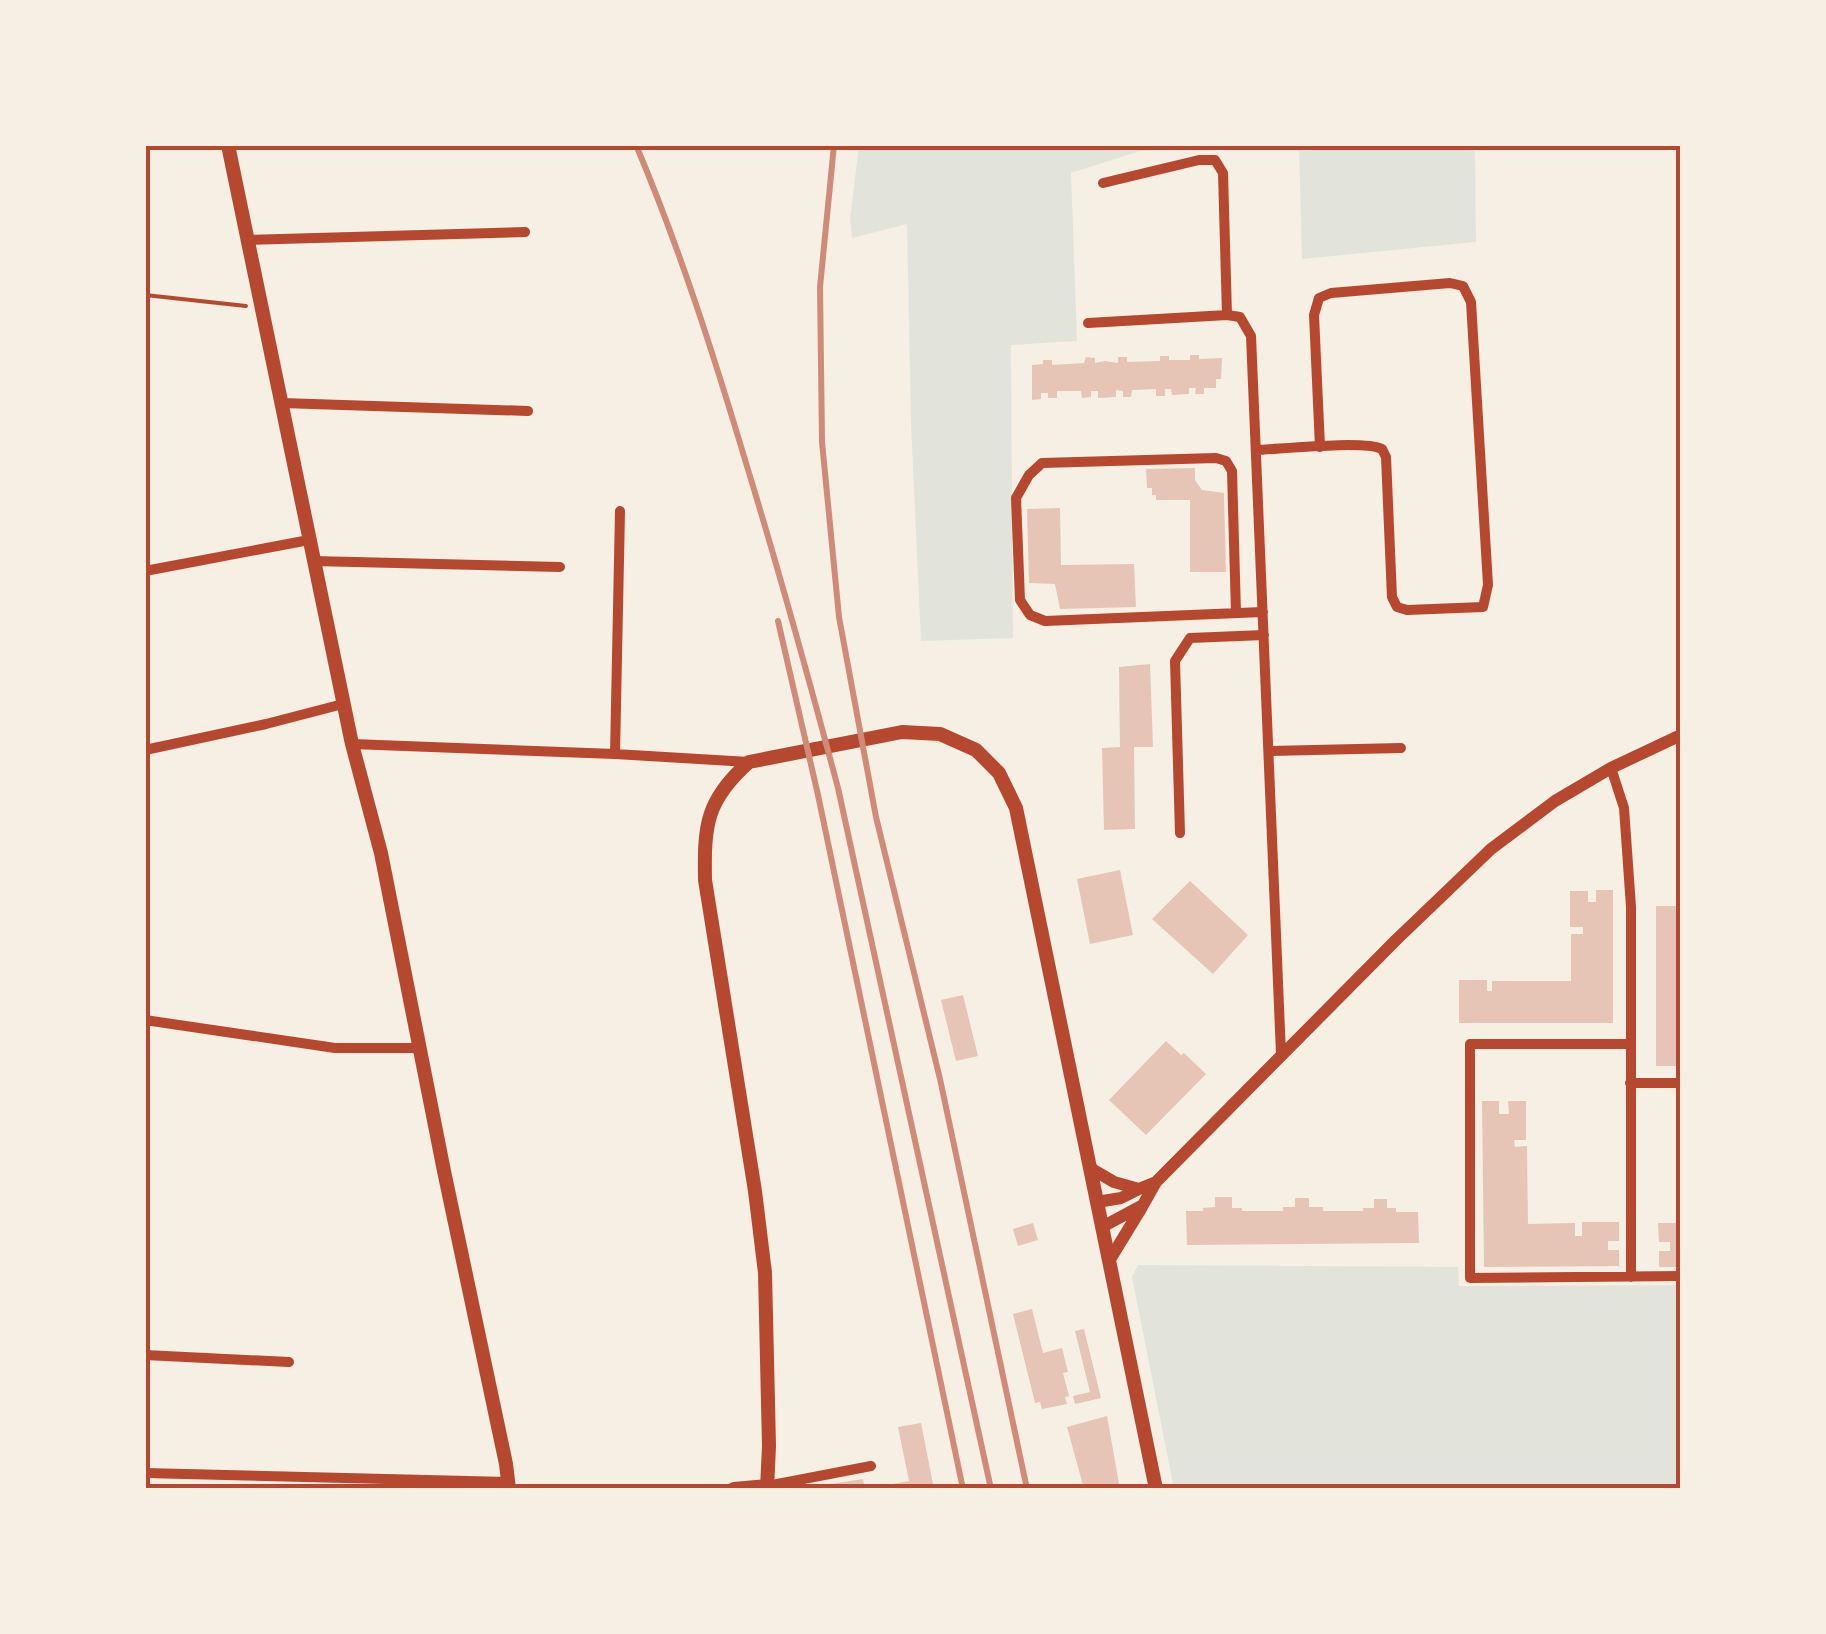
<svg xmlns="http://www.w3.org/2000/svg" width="1826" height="1634" font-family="'Exo 2',sans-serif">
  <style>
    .green { fill: #e2e4dc }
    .building { fill: #e6c5b7 }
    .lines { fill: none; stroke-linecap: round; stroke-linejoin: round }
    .path { stroke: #b5482f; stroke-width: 4 }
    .minor { stroke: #b5482f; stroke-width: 10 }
    .tertiary { stroke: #b5482f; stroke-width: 12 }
    .secondary { stroke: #b5482f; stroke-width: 14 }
    .rail { stroke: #cf8b77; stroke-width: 6 }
    .neatline { fill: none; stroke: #b5482f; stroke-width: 4 }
  </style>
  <rect width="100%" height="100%" fill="#f6efe4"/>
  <!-- green -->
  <path class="green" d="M859 145H1159L1071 173 1077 341 1011 345 1013 638 921 641 911 424 907 224 852 238 850 219Z
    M1299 145H1475L1476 242 1302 259Z
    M1138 1265 1458 1267 1459 1286 1681 1285V1489H1174L1132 1277Z"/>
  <!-- building -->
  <path class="building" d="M1190 355H1199V359L1222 358 1221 379H1216V388H1204V394H1195L1196 388H1189V394L1172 395 1171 389H1165V396H1156V389L1132 390 1131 397H1123V391L1116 390V397L1098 398V391H1091V397L1082 398 1081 391H1057V398H1048V393H1041V399L1032 400V365L1043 364V360H1052V365L1084 363 1086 357 1095 358V363L1105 361 1118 363V357H1127V362L1160 361V356H1169V360H1190Z
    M1195 468V480L1202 490 1224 493 1226 572H1190V500H1156V495H1152V488H1147L1146 469Z
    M1060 508 1061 565 1134 564 1136 607 1060 609 1055 584 1029 583 1027 509Z
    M1150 664 1153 747H1134L1135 829 1104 830 1102 748 1120 747 1119 667Z
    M1120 870 1133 935 1090 944 1077 879Z
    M1190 881 1248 935 1213 974 1152 919Z
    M1596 890H1613V1023H1459V980H1487V991H1492V981H1571V934H1583V927H1570V891H1588V902H1596Z
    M1656 906H1681V1066H1656Z
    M963 995 978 1056 956 1061 941 1000Z
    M1166 1041 1181 1055 1184 1053 1206 1074 1146 1135 1109 1100Z
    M1482 1101H1499V1114H1509L1508 1101H1526V1140H1514L1515 1147 1527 1146 1528 1224 1575 1223V1236H1582V1222H1619V1241H1608V1250H1619V1266L1484 1267Z
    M1215 1197H1232V1208H1242V1211H1283V1207H1295V1198H1309V1207H1323V1211H1363V1208H1374V1199H1387V1208H1396V1212H1418L1419 1243 1187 1245 1186 1211H1203V1208L1215 1207Z
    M1033 1223 1038 1240 1018 1246 1013 1229Z
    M1658 1223H1681V1267H1659V1251H1670V1242H1659Z
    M1032 1309 1043 1353 1062 1348 1068 1372 1063 1373 1069 1396 1065 1397 1067 1404 1042 1409 1040 1402 1035 1403 1013 1314Z
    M1084 1329 1101 1398 1075 1404 1073 1396 1090 1392 1075 1331Z
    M1107 1416 1120 1489H1084L1067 1427Z
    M921 1423 934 1489H894L893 1484 909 1481 898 1427Z
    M863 1479 865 1489H811V1487Z"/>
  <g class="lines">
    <!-- path -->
    <path class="path" d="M145 295 246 306"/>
    <!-- minor -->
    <path class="minor" d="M1103 183 1199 160H1215L1223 173 1227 315
      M247 240 525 232
      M1088 323 1227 315 1240 317 1251 336 1281 1054
      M282 403 528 411
      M1256 450C1281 449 1364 440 1382 449L1386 457 1392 597 1397 607 1407 610 1483 607 1488 585 1471 302 1463 286 1450 283 1331 293 1319 298 1314 315 1320 447
      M313 561 560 567
      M145 571 309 540
      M1236 613 1232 471 1226 461 1216 458 1042 463 1029 475 1016 498 1020 600 1030 615 1045 621 1263 612
      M352 744 615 754 749 762
      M145 750 266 724 343 704
      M1269 751 1401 748
      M615 754 620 511
      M1611 768 1624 808 1631 907V1277
      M1180 833 1175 661 1190 638 1264 635
      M145 1020 335 1048H420
      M1630 1044H1470V1278L1681 1276
      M1630 1083H1681
      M145 1355 289 1362
      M145 1473 508 1482
      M767 1486 871 1466"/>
    <!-- tertiary -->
    <path class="tertiary" d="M1090 1168 1114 1182 1139 1189 1156 1182
      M1097 1202 1121 1198 1139 1189
      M1102 1227 1143 1205 1156 1182 1396 940 1491 849 1555 801 1611 768 1681 735
      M1109 1261 1142 1207"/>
    <!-- secondary -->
    <path class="secondary" d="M228 145 352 744 381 853 444 1171 506 1464 509 1489
      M734 1489 767 1486
      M767 1489 769 1446 765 1273 755 1191 705 880C704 825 706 800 749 762L902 732 940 734 976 750 999 773 1016 808 1156 1489"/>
    <!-- rail -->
    <path class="rail" d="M636 145C680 249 714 356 746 463 779 571 809 679 838 788L991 1489
      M834 145 820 287 822 442 839 617 876 817 940 1079 1027 1489
      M778 621 818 795 963 1489"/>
  </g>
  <!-- border -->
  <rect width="1826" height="1634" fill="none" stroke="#f6efe4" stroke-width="295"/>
  <rect x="148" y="148" width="1530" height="1338" class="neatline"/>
</svg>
